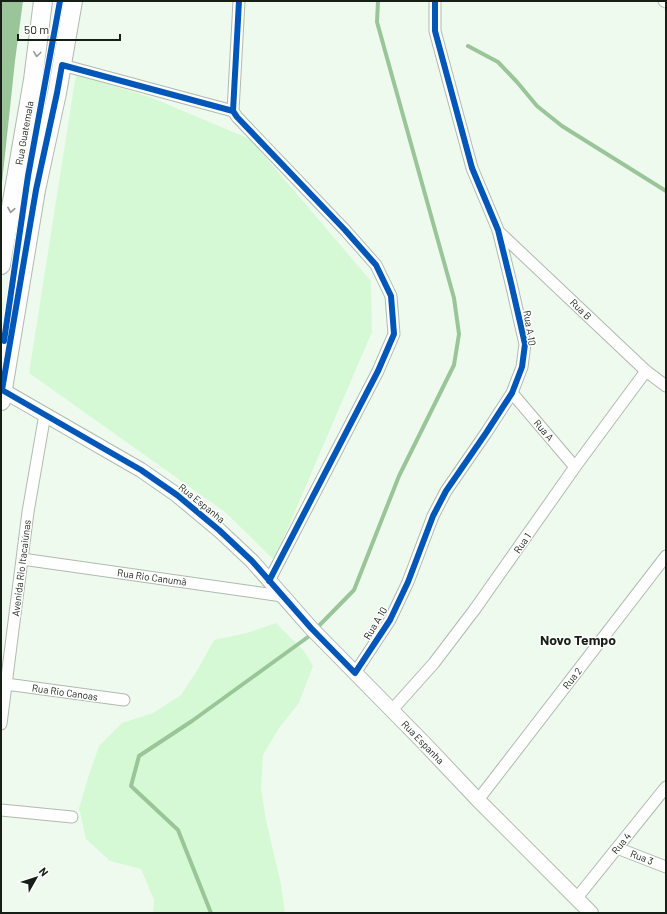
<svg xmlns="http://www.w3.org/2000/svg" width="667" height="914" font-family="Barlow,sans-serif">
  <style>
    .green { fill: #d6f9d5 }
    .water { fill: #9ac599 }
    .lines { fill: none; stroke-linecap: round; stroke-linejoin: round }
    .stream { stroke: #9ac599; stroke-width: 4 }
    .minor-casing { stroke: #b0bab0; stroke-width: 13 }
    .tertiary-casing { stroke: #b0bab0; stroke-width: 16 }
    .primary-casing { stroke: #b0bab0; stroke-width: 20 }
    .minor { stroke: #fdfefd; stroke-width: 11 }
    .tertiary { stroke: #fdfefd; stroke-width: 14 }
    .primary { stroke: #fdfefd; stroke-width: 18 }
    .cycleway-casing { stroke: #fff; stroke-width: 8 }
    .cycleway { stroke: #0057b8; stroke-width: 6 }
    .oneway { stroke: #959a95 }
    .labels { text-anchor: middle; stroke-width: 3; stroke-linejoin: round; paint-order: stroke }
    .street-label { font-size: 10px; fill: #161f16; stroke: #fff }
    .district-label { font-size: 14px; font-weight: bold; fill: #161f16; stroke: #fff }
  </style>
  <rect width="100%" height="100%" fill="#effaef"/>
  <!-- green -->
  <path class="green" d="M76 74 152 98 250 139 371 281 372 332 274 560 225 512 29 373Z
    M276 623 304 651 313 666 299 703 279 728 263 755 261 788 266 820 281 884 285 913H153L154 900 141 869 110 861 86 839 79 808 88 778 99 746 122 723 153 713 181 695 198 669 214 640 247 633Z"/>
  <!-- water -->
  <path class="water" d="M1 1H23L15 61 2 183 1 187Z"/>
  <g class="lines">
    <!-- stream -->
    <path class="stream" d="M468 46 498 62 517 82 537 106 562 126 666 191
      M211 913 178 830 131 786 139 756 192 721 308 637 354 590 399 476 454 365 459 334 454 298 377 22 378 1"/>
    <!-- minor casing -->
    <g class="minor-casing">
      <path id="minor" d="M239 1 233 111 237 117 345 230 376 265 391 296 394 334 378 371 269 581
        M664 1 666 2
        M62 65 233 111
        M498 231 646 371 666 386
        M512 393 575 467
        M22 559 282 596
        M355 673 390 620 408 582 433 516 446 491 486 433 512 393 522 367 525 344 511 283 498 230 472 168 435 31V1
        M6 684 124 700
        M392 710 434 663 475 609 575 467 646 371
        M1 724 28 512 45 414
        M478 800 666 556
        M1 810 72 817
        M617 848 666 867
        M576 899 666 787"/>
    </g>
    <!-- tertiary casing -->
    <g class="tertiary-casing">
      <path id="tertiary" d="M2 390 141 470 177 495 219 530 252 561 311 628 424 743 478 800 591 913"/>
    </g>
    <!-- primary casing -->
    <g class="primary-casing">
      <path id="primary" d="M1 265 33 80 43 1
        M1 401 36 190 57 93 73 1"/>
    </g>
    <!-- minor -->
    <use href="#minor" class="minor"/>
    <!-- tertiary -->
    <use href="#tertiary" class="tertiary"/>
    <!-- primary -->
    <use href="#primary" class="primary"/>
    <!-- cycleway casing -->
    <g class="cycleway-casing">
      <path id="cycleway" d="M239 1 233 111 237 117 345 230 376 265 391 296 394 334 378 371 269 581
        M233 111 62 65 57 93 36 190 2 390 141 470 177 495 219 530 252 561 311 628 355 673 390 620 408 582 433 516 446 491 486 433 512 393 522 367 525 344 511 283 498 230 472 168 435 31V1
        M4 341 28 176 60 1"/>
    </g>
    <!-- cycleway -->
    <use href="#cycleway" class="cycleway"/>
  </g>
  <!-- one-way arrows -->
  <defs><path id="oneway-chevron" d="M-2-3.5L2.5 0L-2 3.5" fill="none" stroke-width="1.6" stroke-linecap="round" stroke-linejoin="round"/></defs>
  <g class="oneway">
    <use href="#oneway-chevron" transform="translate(37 54) rotate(97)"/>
    <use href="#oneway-chevron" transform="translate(11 210) rotate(100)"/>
  </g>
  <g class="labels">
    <!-- street labels -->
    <g class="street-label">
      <text transform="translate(24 133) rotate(-80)" y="4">Rua Guatemala</text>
      <text transform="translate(581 309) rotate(44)" y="4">Rua B</text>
      <text transform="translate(530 328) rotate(81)" y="4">Rua A 10</text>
      <text transform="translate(544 430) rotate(49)" y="4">Rua A</text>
      <text transform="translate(202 503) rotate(39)" y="4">Rua Espanha</text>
      <text transform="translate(522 543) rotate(-55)" y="4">Rua 1</text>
      <text transform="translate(21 568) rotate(-83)" y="4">Avenida Rio Itacaiúnas</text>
      <text transform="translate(152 577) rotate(8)" y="4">Rua Rio Canumã</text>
      <text transform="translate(375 623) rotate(-59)" y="4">Rua A 10</text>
      <text transform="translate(572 678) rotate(-52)" y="4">Rua 2</text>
      <text transform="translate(65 692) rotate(8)" y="4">Rua Rio Canoas</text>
      <text transform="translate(423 742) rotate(46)" y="4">Rua Espanha</text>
      <text transform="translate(621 843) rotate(-51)" y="4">Rua 4</text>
      <text transform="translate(642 857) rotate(21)" y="4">Rua 3</text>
    </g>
    <!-- district labels -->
    <g class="district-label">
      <text x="578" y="645">Novo Tempo</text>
    </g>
  </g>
  <!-- border -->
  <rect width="667" height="914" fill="none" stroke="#161f16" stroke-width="4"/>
  <!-- north arrow -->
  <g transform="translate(36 878) rotate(51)" stroke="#ffffff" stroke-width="3" paint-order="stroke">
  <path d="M0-3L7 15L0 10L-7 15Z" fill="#161f16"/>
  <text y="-6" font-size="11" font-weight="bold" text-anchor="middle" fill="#161f16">N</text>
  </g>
  <!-- scale -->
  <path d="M18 34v6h102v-6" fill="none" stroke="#161f16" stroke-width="2"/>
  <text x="24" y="34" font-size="12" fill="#161f16" stroke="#ffffff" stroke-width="3" paint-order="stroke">50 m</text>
</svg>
